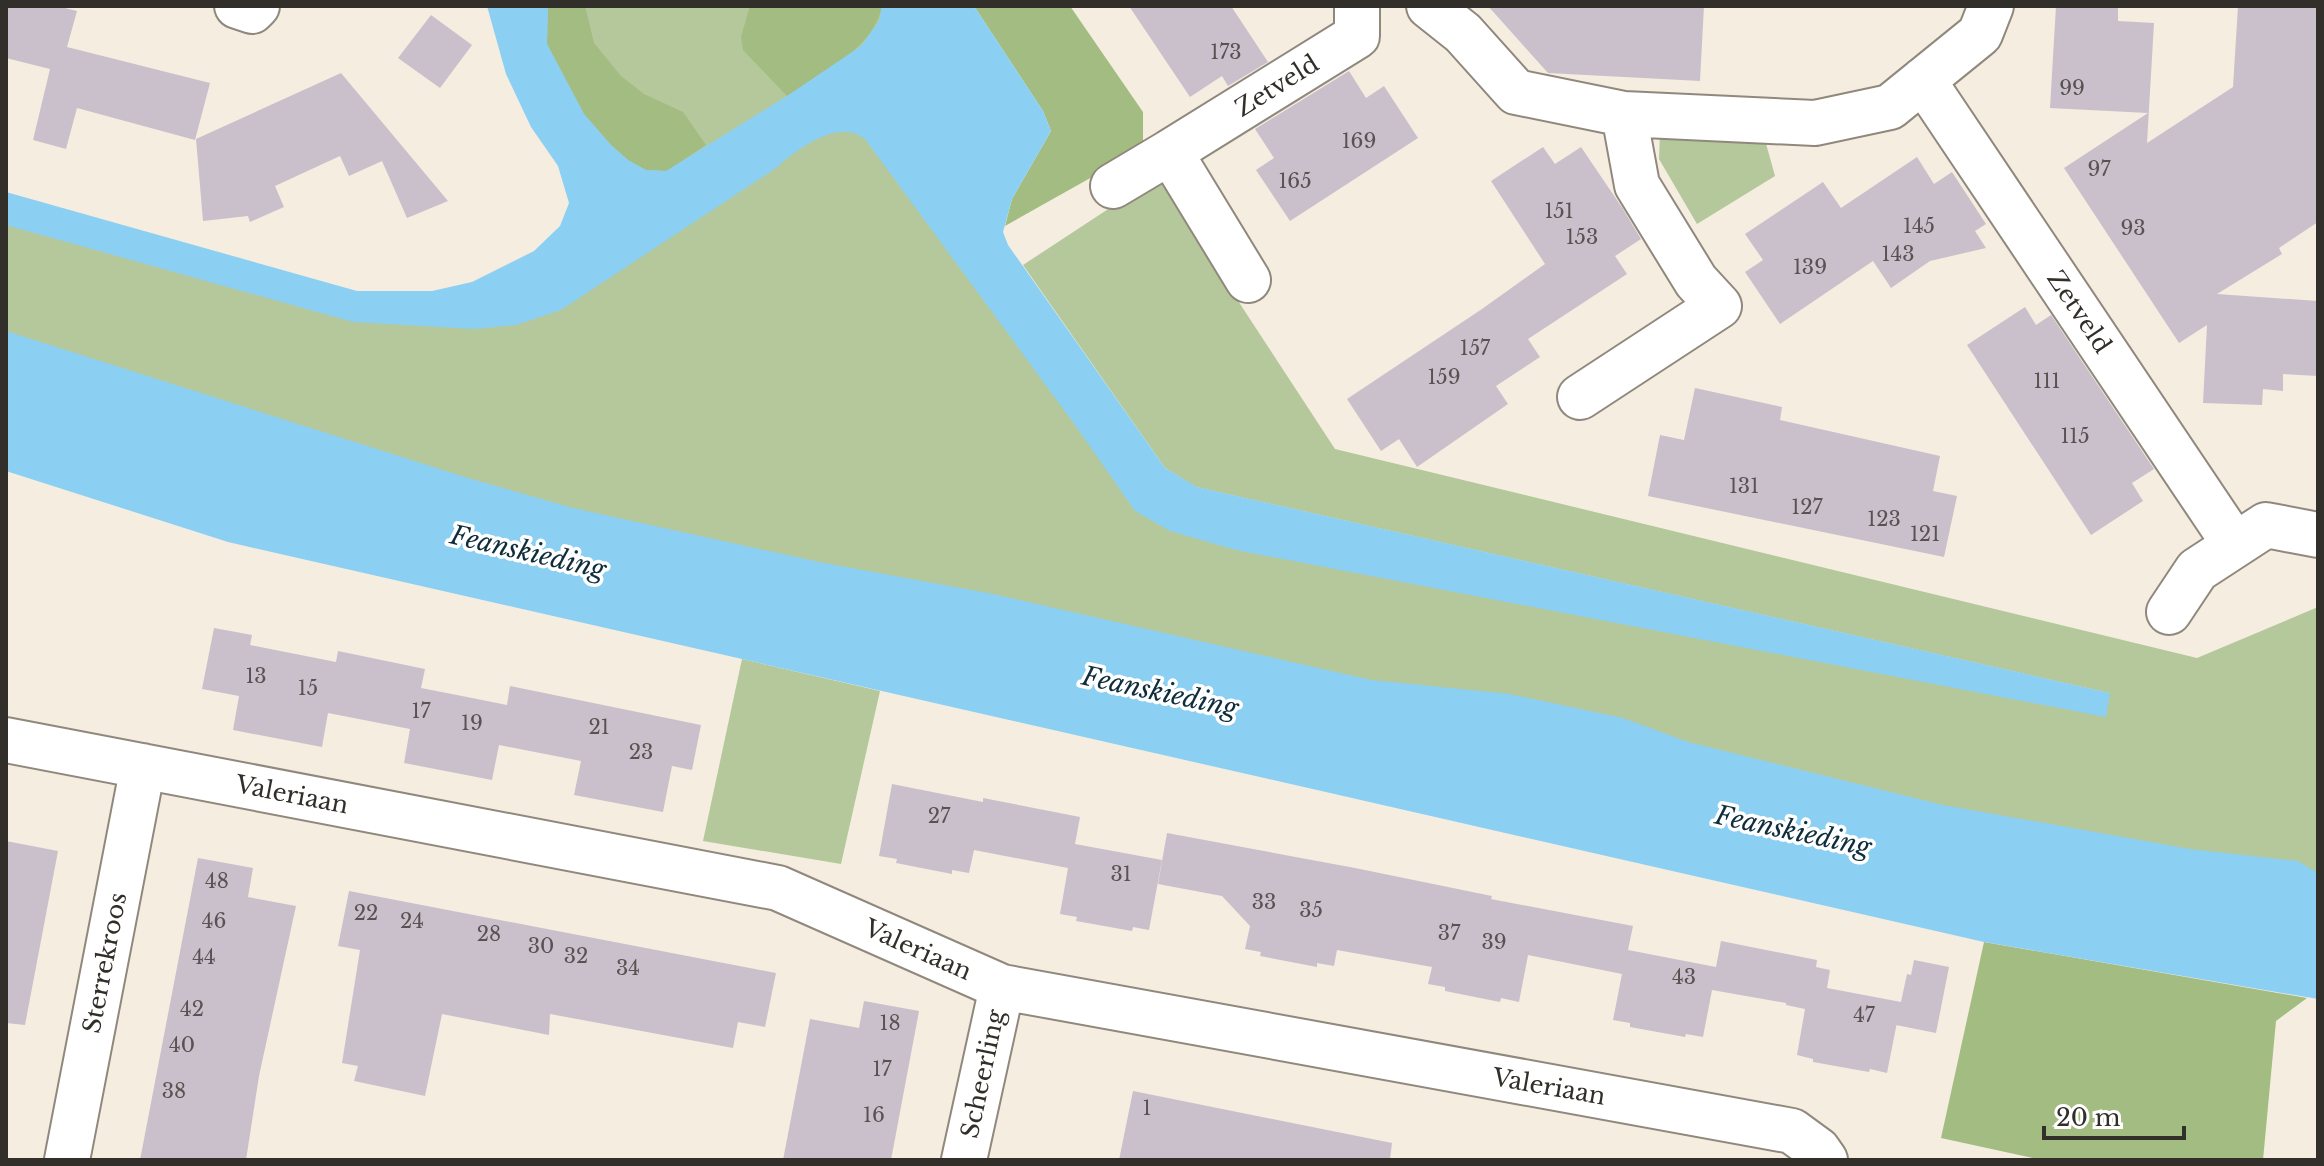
<svg xmlns="http://www.w3.org/2000/svg" width="2324" height="1166" font-family="'Libre Baskerville',serif">
  <style>
    .green { fill: #b4c89b }
    .forest { fill: #a3bc81 }
    .water { fill: #8bd0f3 }
    .building { fill: #c9c0cc }
    .lines { fill: none; stroke-linecap: round; stroke-linejoin: round }
    .street-casing { stroke: #90887c; stroke-width: 48 }
    .street { stroke: #fff; stroke-width: 44 }
    .labels { text-anchor: middle; stroke-width: 7; stroke-linejoin: round; paint-order: stroke }
    .number-label { font-size: 20px; fill: #585352 }
    .street-label { font-size: 24px; fill: #322f2a; stroke: #fff }
    .water-label { font-size: 26px; font-style: italic; fill: #0e2e3d; stroke: #fff }
  </style>
  <rect width="100%" height="100%" fill="#f5ede0"/>
  <!-- green -->
  <path class="green" d="M519 6H937L984 238 1162 495 2109 695V693L1196 487 1165 468 1023 265 1157 177 1335 449 2197 658 2318 607V896L559 516 6 369V214L362 310 503 303 615 220Z
    M1660 133 1765 140 1775 176 1697 224 1659 159Z
    M742 659 880 691 841 864 703 841Z"/>
  <!-- forest -->
  <path class="forest" d="M548 6H585L594 43 621 76 644 94 683 112 706 145 667 171 646 170 628 160 611 145 584 114 547 44Z
    M750 6H882C874 49 821 73 787 96L743 50 741 37Z
    M974 6H1070L1143 112V143L1117 163 1005 226 1012 199 1051 131 1043 111Z
    M1984 942 2307 998 2276 1021 2263 1160H2042L1941 1138Z"/>
  <!-- water -->
  <path class="water" d="M487 6H548L547 44 584 114 611 145 628 160 646 170 666 171 787 96 861 46 879 21 882 6H974L1043 111 1051 131 1012 199 1003 232 1008 245 1165 468 1197 487 2110 693 2106 717 1236 550 1170 531 1135 511 1075 425 865 139C861 137 858 134 853 133 828 126 794 152 776 168L561 310 516 325 475 329 353 322 6 225V192L357 291H432L472 282 534 251 560 226 569 203 558 166 531 127 506 74Z
    M6 331 468 478 573 508 819 562 993 594 1371 680 1510 694 1623 718 1688 742 1943 805 2190 849 2298 861 2318 873V999L1984 942 228 542 6 471Z"/>
  <!-- building -->
  <path class="building" d="M6 6H57L77 11 67 47 210 83 195 140 77 108 66 149 33 140 50 69 6 58Z
    M1129 6H1231L1268 62 1228 86 1222 76 1190 97Z
    M1488 6H1704L1700 81 1548 73Z
    M2056 6H2118V21L2154 23 2147 143 2233 87 2238 6H2318V222L2279 248 2282 254 2217 294 2318 301V376L2283 374V391L2263 389 2262 405 2203 403 2207 325 2179 343 2064 168 2148 113 2050 108Z
    M431 15 472 45 440 88 398 58Z
    M1349 71 1366 98 1384 86 1418 138 1290 221 1256 170 1274 158 1255 129Z
    M341 73 448 201 407 218 382 161 349 176 340 156 275 186 284 207 250 222 248 216 203 221 196 139Z
    M1543 147 1555 164 1581 147 1623 209 1641 239 1615 256 1627 274 1528 339 1540 357 1496 386 1508 404 1417 467 1399 439 1381 451 1347 399 1482 309 1545 264 1491 181Z
    M1917 157 1934 184 1952 172 1986 224 1975 231 1986 248 1930 261 1891 288 1873 261 1780 324 1745 272 1763 260 1745 234 1823 182 1841 208Z
    M2025 307 2036 325 2051 315 2154 469 2132 483 2143 501 2091 535 1967 345Z
    M1695 388 1782 407 1780 420 1940 456 1933 491 1957 496 1944 557 1648 496 1660 435 1684 440Z
    M214 628 252 635 250 645 336 662 338 651 425 669 421 688 462 696 507 705 510 686 701 725 692 770 672 766 663 812 574 795 581 761 499 745 492 780 404 763 410 729 328 713 322 747 233 730 239 696 202 689Z
    M892 784 983 802V798L1080 817 1075 844 1162 860 1149 930 1133 927 1132 931 1076 921 1077 917 1060 914 1068 868 974 850 969 873 952 870V874L896 863 897 859 879 856Z
    M1167 833 1355 868 1492 896 1491 899 1633 926 1628 950 1716 967 1721 941 1817 960 1816 967 1830 970 1827 988 1901 1002 1887 1073 1870 1069 1869 1072 1813 1062V1059L1797 1055 1805 1009 1786 1005V1003L1712 990 1703 1037 1686 1034 1685 1037 1630 1027V1023L1613 1020 1622 974 1528 955 1519 1002 1501 998 1500 1002 1445 991V987L1428 984 1432 967 1337 950 1334 966 1317 963V967L1260 956 1261 952 1245 949 1250 926 1222 896 1158 884Z
    M6 841 58 851 25 1025 6 1023Z
    M198 858 253 868 248 897 296 906 259 1076 246 1160H140Z
    M349 891 776 973 765 1027 738 1022 733 1048 550 1014 549 1035 442 1014 425 1096 354 1081 358 1066 342 1063 360 950 338 946Z
    M1914 960 1949 967 1936 1033 1896 1025 1907 974 1911 975Z
    M864 1001 919 1011 891 1160H783L810 1019 859 1028Z
    M1133 1091 1392 1143 1390 1160H1119Z"/>
  <g class="lines">
    <!-- street casing -->
    <g class="street-casing">
      <path id="street" d="M237 6 252 11 257 6
        M1429 6 1463 33 1516 92 1624 114 1815 123 1890 107 1980 34 1991 6
        M1923 80 2235 545
        M1113 186 1170 152
        M1248 280 1170 152 1357 36V6
        M1580 397 1719 306 1696 281 1637 185 1624 114
        M2169 612 2197 570 2266 525 2318 535
        M6 740 778 888 1002 987 1792 1131 1818 1150 1825 1160
        M67 1160 143 766
        M964 1160 1002 987"/>
    </g>
    <!-- street -->
    <use href="#street" class="street"/>
  </g>
  <g class="labels">
    <!-- number labels -->
    <g class="number-label">
      <text x="1226" y="59">173</text>
      <text x="2072" y="95">99</text>
      <text x="1359" y="148">169</text>
      <text x="2099" y="176">97</text>
      <text x="1295" y="188">165</text>
      <text x="1559" y="218">151</text>
      <text x="1919" y="233">145</text>
      <text x="2133" y="235">93</text>
      <text x="1582" y="244">153</text>
      <text x="1898" y="261">143</text>
      <text x="1810" y="274">139</text>
      <text x="1475" y="355">157</text>
      <text x="1444" y="384">159</text>
      <text x="2047" y="388">111</text>
      <text x="2075" y="443">115</text>
      <text x="1744" y="493">131</text>
      <text x="1807" y="514">127</text>
      <text x="1884" y="526">123</text>
      <text x="1925" y="541">121</text>
      <text x="256" y="683">13</text>
      <text x="308" y="695">15</text>
      <text x="421" y="718">17</text>
      <text x="472" y="730">19</text>
      <text x="599" y="734">21</text>
      <text x="641" y="759">23</text>
      <text x="939" y="823">27</text>
      <text x="1121" y="881">31</text>
      <text x="217" y="888">48</text>
      <text x="1264" y="909">33</text>
      <text x="1311" y="917">35</text>
      <text x="366" y="920">22</text>
      <text x="214" y="928">46</text>
      <text x="412" y="928">24</text>
      <text x="1449" y="940">37</text>
      <text x="489" y="941">28</text>
      <text x="1494" y="949">39</text>
      <text x="541" y="953">30</text>
      <text x="576" y="963">32</text>
      <text x="204" y="964">44</text>
      <text x="628" y="975">34</text>
      <text x="1684" y="984">43</text>
      <text x="192" y="1016">42</text>
      <text x="1864" y="1022">47</text>
      <text x="890" y="1030">18</text>
      <text x="182" y="1052">40</text>
      <text x="882" y="1076">17</text>
      <text x="174" y="1098">38</text>
      <text x="1147" y="1115">1</text>
      <text x="874" y="1122">16</text>
    </g>
    <!-- street labels -->
    <g class="street-label">
      <text transform="translate(1277 86) rotate(-32)" y="8">Zetveld</text>
      <text transform="translate(2079 312) rotate(56)" y="8">Zetveld</text>
      <text transform="translate(292 795) rotate(11)" y="8">Valeriaan</text>
      <text transform="translate(918 950) rotate(24)" y="8">Valeriaan</text>
      <text transform="translate(105 963) rotate(-79)" y="8">Sterrekroos</text>
      <text transform="translate(983 1074) rotate(-78)" y="8">Scheerling</text>
      <text transform="translate(1549 1087) rotate(10)" y="8">Valeriaan</text>
    </g>
    <!-- water labels -->
    <g class="water-label">
      <text transform="translate(528 552) rotate(13)" y="9">Feanskieding</text>
      <text transform="translate(1160 692) rotate(12)" y="9">Feanskieding</text>
      <text transform="translate(1793 831) rotate(12)" y="9">Feanskieding</text>
    </g>
  </g>
  <!-- border -->
  <rect width="2324" height="1166" fill="none" stroke="#322f2a" stroke-width="16"/>
  <!-- scale -->
  <path d="M2044 1126v12h140v-12" fill="none" stroke="#322f2a" stroke-width="4"/>
  <text x="2056" y="1126" font-size="24" fill="#322f2a" stroke="#ffffff" stroke-width="6" paint-order="stroke">20 m</text>
</svg>
